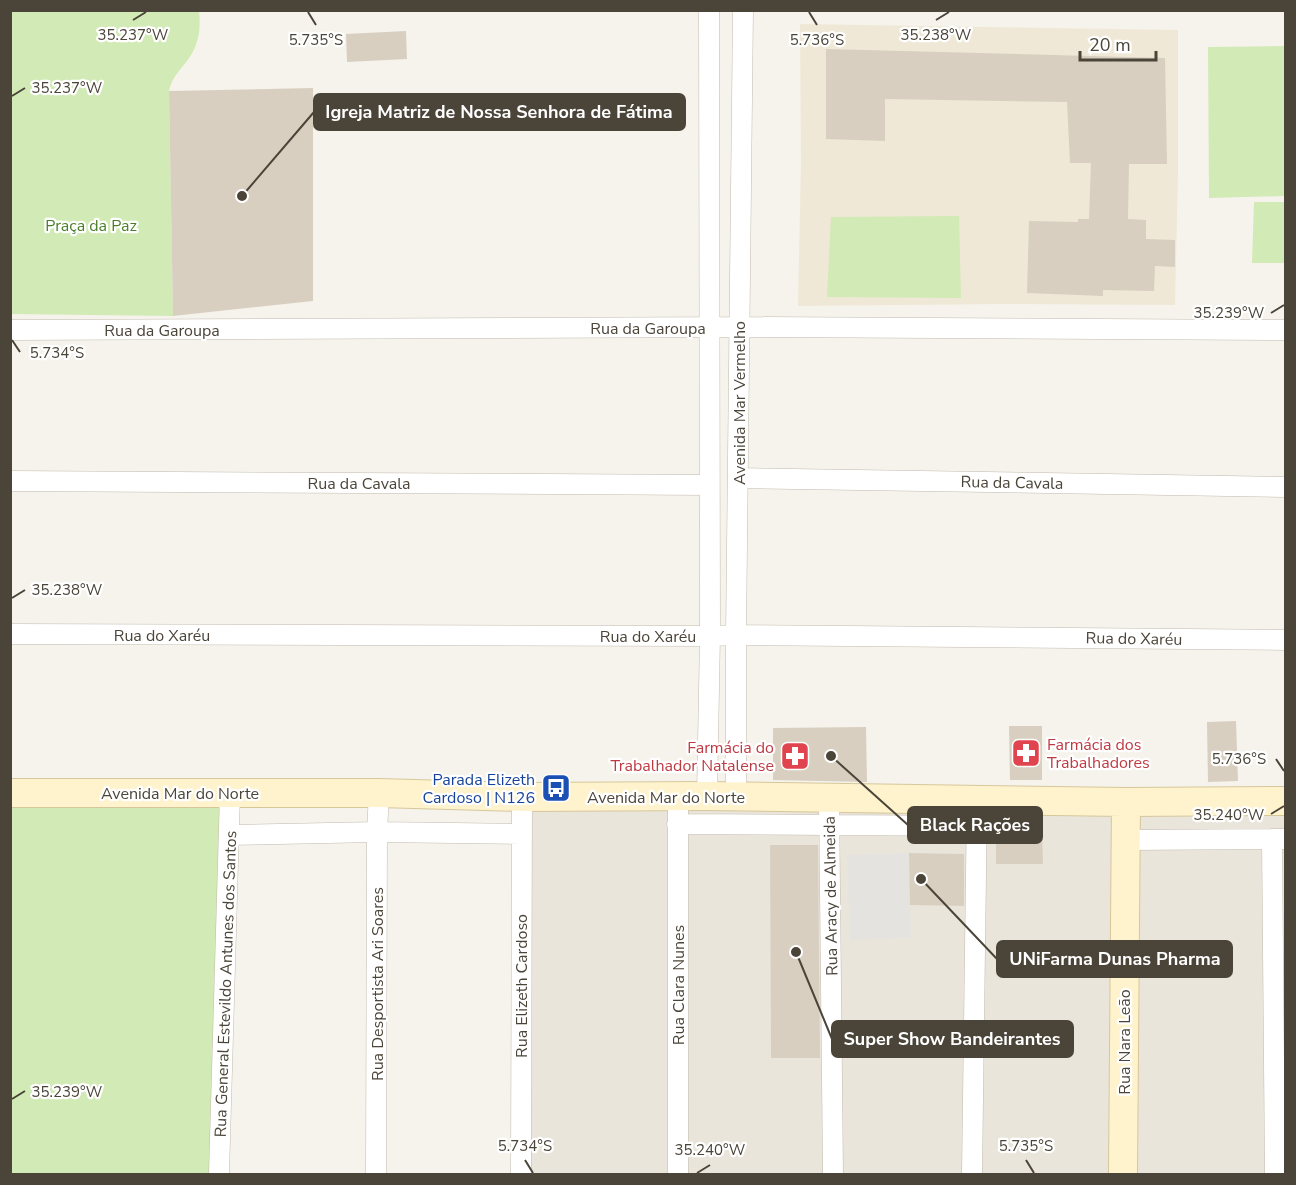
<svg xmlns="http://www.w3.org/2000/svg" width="1296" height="1185" font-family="'Nunito Sans',sans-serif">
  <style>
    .residential { fill: #eae5da }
    .education { fill: #efe8d6 }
    .green { fill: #d2eab5 }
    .parking { fill: #e5e3e0 }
    .building { fill: #d8cfc1 }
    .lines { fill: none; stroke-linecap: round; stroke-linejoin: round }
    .street-casing { stroke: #c2bbae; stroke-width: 21 }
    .secondary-casing { stroke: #d6c79b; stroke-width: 30 }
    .street { stroke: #fff; stroke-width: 20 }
    .secondary { stroke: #fff3cd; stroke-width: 28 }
    .ticks { fill: none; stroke: #4b4439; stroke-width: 2 }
    .labels { text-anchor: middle; stroke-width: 4.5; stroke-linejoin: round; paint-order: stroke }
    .park-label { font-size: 16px; fill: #4a7f2a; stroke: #fff }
    .street-label { font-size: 16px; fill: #4b4439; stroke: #fff }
    .health-label { font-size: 16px; fill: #be3a42; stroke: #fff; text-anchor: start }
    .transit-label { font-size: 16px; fill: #164399; stroke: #fff; text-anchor: end }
    .ticks-label { font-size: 15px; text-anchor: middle; fill: #4b4439; stroke: #fff; stroke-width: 4.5; stroke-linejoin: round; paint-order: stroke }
    .leader { fill: none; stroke: #4b4439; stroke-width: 2 }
    .callout-dot { fill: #4b4439; stroke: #fff; stroke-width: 2 }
    .callout { fill: #4b4439; stroke: #4b4439; stroke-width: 2 }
    .callout-label { font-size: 18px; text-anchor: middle; font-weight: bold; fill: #fff }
  </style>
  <rect width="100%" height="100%" fill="#f6f3ec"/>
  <!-- residential -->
  <path class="residential" d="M529 799 1285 815V1174H531Z"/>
  <!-- education -->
  <path class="education" d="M800 24 1178 30V174L1175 305 1003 304 798 306 801 162Z"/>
  <!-- green -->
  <path class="green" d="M11 11H199C201 27 199 44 189 58 181 70 172 76 169 91L173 316 11 314Z
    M1285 46V196L1209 198 1208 47Z
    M1254 202H1285V263H1252Z
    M959 216 961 298 827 297 831 217Z
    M11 795 230 801 218 1174H11Z"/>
  <!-- parking -->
  <path class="parking" d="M909 853 911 938 850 940 847 855Z"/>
  <!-- building -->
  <path class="building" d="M406 31 407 59 347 62 346 34Z
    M826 49 1165 58 1167 164H1129L1128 219 1146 220V239L1175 240V267L1155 266 1154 291 1103 290V296L1027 293 1029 221 1078 222V219H1089L1091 163H1070L1067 102 885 99V141L826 139Z
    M313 88V301L173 316 169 91Z
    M1236 721 1238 781 1208 782 1207 722Z
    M1009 726H1042V780H1010Z
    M866 727 867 782 773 780V728Z
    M996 830H1042L1043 864H996Z
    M770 845H818L820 1058H771Z
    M909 853 964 854V906L910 905Z"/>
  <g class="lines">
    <!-- street casing -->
    <g class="street-casing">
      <path id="street" d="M10 330 740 327 1286 330
        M739 478 1286 487
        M10 481 708 485
        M10 634 710 636 736 635 1286 640
        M678 796V1174
        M707 796 710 636 709 10
        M736 796V635L743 10
        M829 798 833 1174
        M677 824 976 826
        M230 835 377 832 521 834
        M1272 839 1275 1174
        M1126 840 1286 839
        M219 1174 230 793
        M376 1174 377 832 379 793
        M521 1174 522 797
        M972 1174 977 799"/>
    </g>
    <!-- secondary casing -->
    <g class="secondary-casing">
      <path id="secondary" d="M10 793H379L522 797 707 796 1126 802 1286 801
        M1123 1174 1126 802"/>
    </g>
    <!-- street -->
    <use href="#street" class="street"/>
    <!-- secondary -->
    <use href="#secondary" class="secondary"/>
  </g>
  <!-- ticks -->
  <path class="ticks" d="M308 12 316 25M809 12 817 25M133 20 146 12M936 20 949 12M12 96 25 88M1271 313 1284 305M12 340 20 352M12 598 25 590M1276 759 1284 771M1271 814 1284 806M12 1099 25 1091M525 1160 533 1173M1026 1160 1034 1173M697 1173 710 1165"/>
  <!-- icons -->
  <defs>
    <g id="pharmacy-square" transform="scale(1.5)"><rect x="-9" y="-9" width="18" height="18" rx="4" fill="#e0444e" stroke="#fff"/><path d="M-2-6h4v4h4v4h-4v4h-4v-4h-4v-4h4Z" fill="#fff"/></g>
    <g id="bus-square" transform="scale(1.5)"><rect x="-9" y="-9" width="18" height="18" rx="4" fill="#1a4fb4" stroke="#fff"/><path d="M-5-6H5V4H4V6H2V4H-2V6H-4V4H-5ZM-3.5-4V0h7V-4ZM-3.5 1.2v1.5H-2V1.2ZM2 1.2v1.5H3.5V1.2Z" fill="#fff"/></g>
  </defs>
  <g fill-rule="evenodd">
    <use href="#pharmacy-square" x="1026" y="753"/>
    <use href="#pharmacy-square" x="795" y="756"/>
    <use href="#bus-square" x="556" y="788"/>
  </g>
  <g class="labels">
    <!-- park labels -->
    <g class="park-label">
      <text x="91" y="231">Praça da Paz</text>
    </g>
    <!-- street labels -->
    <g class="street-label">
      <text x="648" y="334">Rua da Garoupa</text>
      <text x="162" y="336">Rua da Garoupa</text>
      <text transform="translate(739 403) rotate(-90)" y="6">Avenida Mar Vermelho</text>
      <text transform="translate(1012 482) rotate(1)" y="6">Rua da Cavala</text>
      <text x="359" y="489">Rua da Cavala</text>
      <text x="162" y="641">Rua do Xaréu</text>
      <text x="648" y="642">Rua do Xaréu</text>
      <text transform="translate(1134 638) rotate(1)" y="6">Rua do Xaréu</text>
      <text x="180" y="799">Avenida Mar do Norte</text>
      <text x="666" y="803">Avenida Mar do Norte</text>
      <text transform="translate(830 896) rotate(-91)" y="6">Rua Aracy de Almeida</text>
      <text transform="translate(225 984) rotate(-88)" y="6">Rua General Estevildo Antunes dos Santos</text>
      <text transform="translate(377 984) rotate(-90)" y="6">Rua Desportista Ari Soares</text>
      <text transform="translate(678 985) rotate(-90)" y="6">Rua Clara Nunes</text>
      <text transform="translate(521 986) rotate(-90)" y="6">Rua Elizeth Cardoso</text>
      <text transform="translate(1124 1042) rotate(-90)" y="6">Rua Nara Leão</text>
    </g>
    <!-- health labels -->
    <g class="health-label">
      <text x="1047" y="750">Farmácia dos<tspan x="1047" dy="18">Trabalhadores</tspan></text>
      <text x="774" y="753" text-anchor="end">Farmácia do<tspan x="774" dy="18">Trabalhador Natalense</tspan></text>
    </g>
    <!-- transit labels -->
    <g class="transit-label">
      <text x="535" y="785">Parada Elizeth<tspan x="535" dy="18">Cardoso | N126</tspan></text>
    </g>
  </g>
  <g class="ticks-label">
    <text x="133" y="40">35.237°W</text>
    <text x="936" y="40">35.238°W</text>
    <text x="316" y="45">5.735°S</text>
    <text x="817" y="45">5.736°S</text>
    <text x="67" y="93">35.237°W</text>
    <text x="1229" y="318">35.239°W</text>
    <text x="57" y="358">5.734°S</text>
    <text x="67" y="595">35.238°W</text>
    <text x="1239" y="764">5.736°S</text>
    <text x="1229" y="820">35.240°W</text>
    <text x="67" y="1097">35.239°W</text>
    <text x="525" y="1151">5.734°S</text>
    <text x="1026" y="1151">5.735°S</text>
    <text x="710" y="1155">35.240°W</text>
  </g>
  <!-- callouts -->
  <path class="leader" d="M242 196L314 112M831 756L908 825M921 879L997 959M796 952L832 1039"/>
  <g class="callout-dot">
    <circle cx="242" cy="196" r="6"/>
    <circle cx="831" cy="756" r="6"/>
    <circle cx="921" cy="879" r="6"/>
    <circle cx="796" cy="952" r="6"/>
  </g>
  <g class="callout">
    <rect x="314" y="94" width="371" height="36" rx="6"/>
    <rect x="908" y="807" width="134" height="36" rx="6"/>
    <rect x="997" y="941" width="235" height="36" rx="6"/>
    <rect x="832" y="1021" width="241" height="36" rx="6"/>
  </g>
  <g class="callout-label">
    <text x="499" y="118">Igreja Matriz de Nossa Senhora de Fátima</text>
    <text x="975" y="831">Black Rações</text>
    <text x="1115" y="965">UNiFarma Dunas Pharma</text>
    <text x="952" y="1045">Super Show Bandeirantes</text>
  </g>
  <!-- border -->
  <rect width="1296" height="1185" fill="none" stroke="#4b4439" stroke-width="24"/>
  <!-- scale -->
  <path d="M1080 51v9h76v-9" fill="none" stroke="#4b4439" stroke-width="3"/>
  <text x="1089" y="51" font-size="18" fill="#4b4439" stroke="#ffffff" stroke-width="4.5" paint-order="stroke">20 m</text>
</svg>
